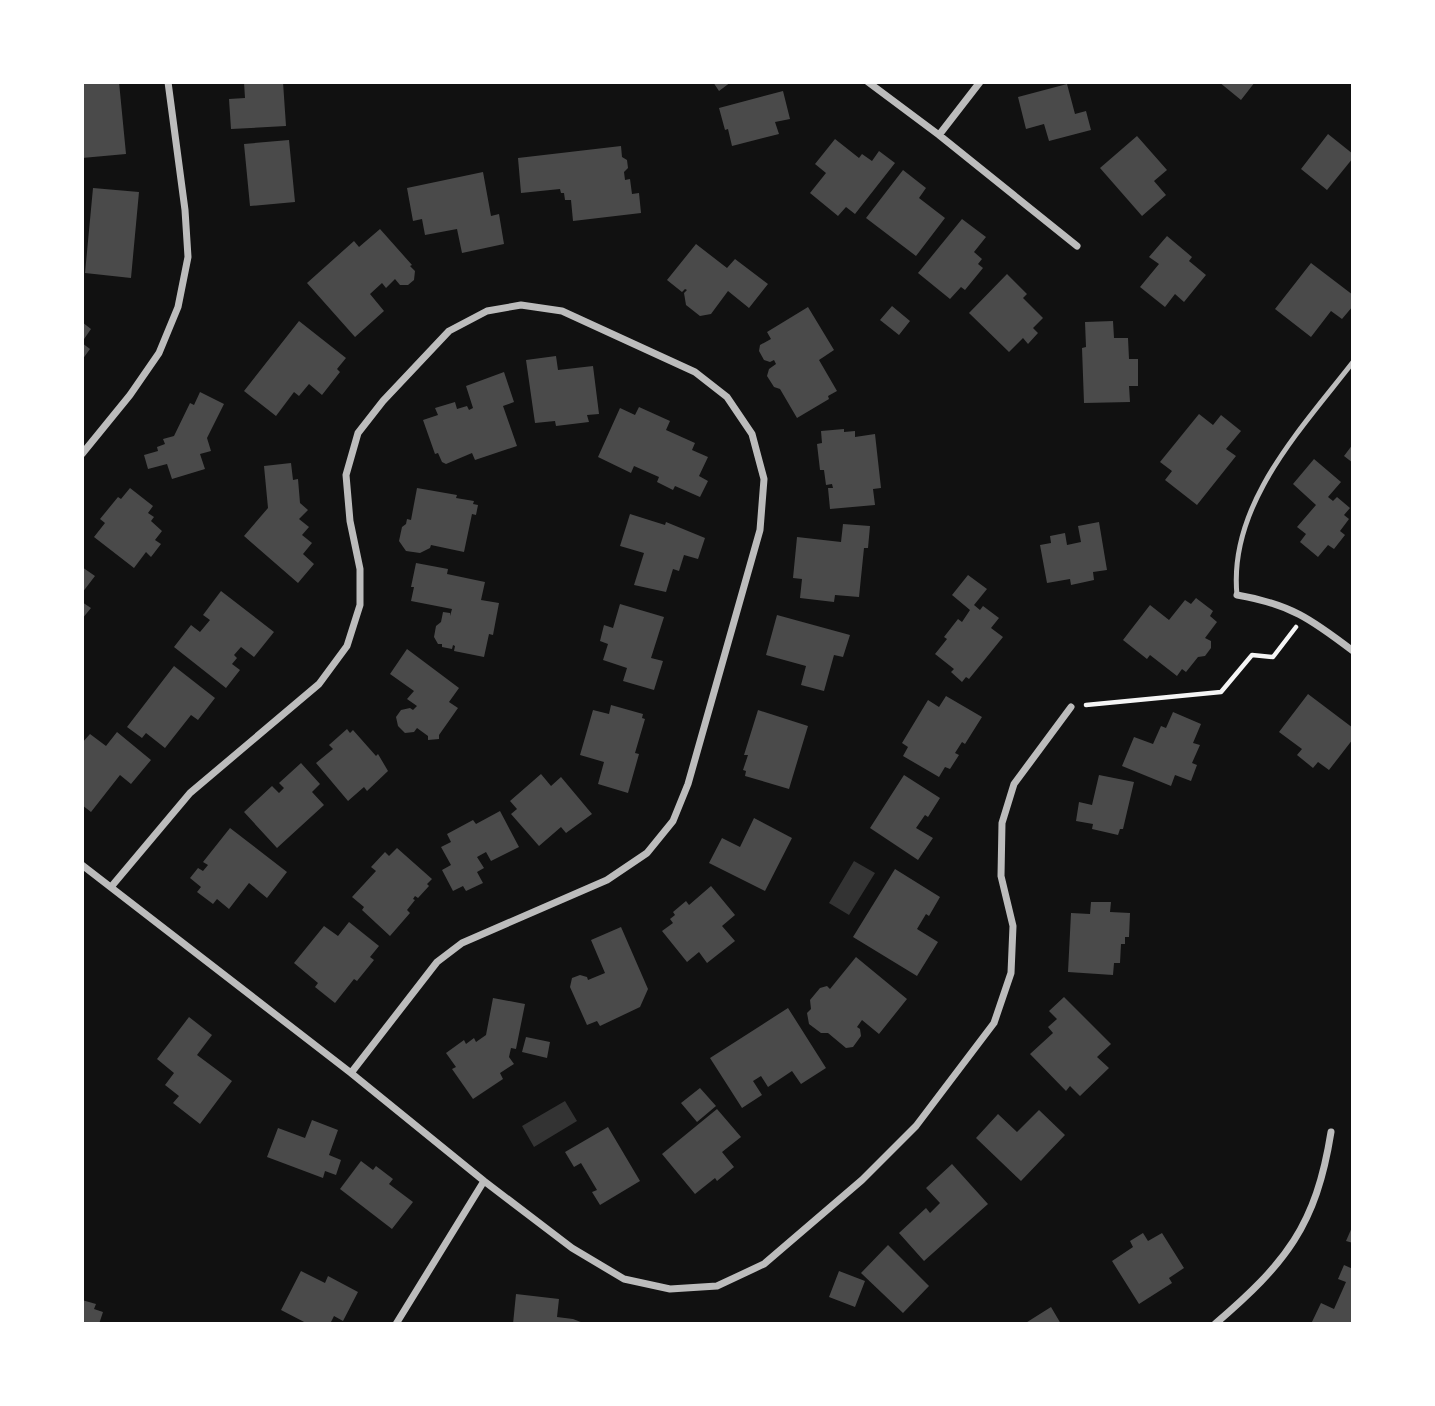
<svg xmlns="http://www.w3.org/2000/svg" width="1435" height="1406" font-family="Rubik,sans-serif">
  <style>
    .water { fill: #333 }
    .building { fill: #4a4a4a }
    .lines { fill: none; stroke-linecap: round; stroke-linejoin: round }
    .path { stroke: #f5f5f5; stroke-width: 4.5 }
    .service { stroke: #bcbcbc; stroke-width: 5 }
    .minor { stroke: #bcbcbc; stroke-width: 7 }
  </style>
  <rect width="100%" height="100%" fill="#111"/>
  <!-- water -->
  <path class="water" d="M854 861 875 873 849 915 829 903Z
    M565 1101 577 1121 534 1147 522 1126Z"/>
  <!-- building -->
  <path class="building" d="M82 82H119L126 154 82 158Z
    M244 82H283L286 126 231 129 229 99 245 98Z
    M713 82H731L719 91Z
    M1219 82H1255L1241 100Z
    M1067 84 1075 114 1086 111 1091 130 1049 141 1044 124 1026 129 1018 97Z
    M783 91 790 119 775 122 779 134 732 146 728 129 725 130 719 108Z
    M1328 134 1353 154V158L1327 190 1301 169Z
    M1137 136 1167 170 1154 181 1166 195 1142 216 1100 168Z
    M835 139 859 158 862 154 872 161 879 151 895 163 855 214 846 207 838 216 810 193 826 173 815 164Z
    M289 140 295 202 250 206 244 144Z
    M621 146 622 157 627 160 628 168 624 172 625 180 630 179 632 194 639 193 641 213 573 221 571 200H565L564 193H561L560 189 521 193 518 158Z
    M903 170 926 188 919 198 945 218 916 256 866 218Z
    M483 172 491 216 499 214 504 244 462 253 457 229 425 235 422 219 413 221 407 188Z
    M93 188 139 192 131 278 85 273Z
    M962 219 986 237 974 252 982 259 978 264 983 268 965 290 961 287 950 299 918 273Z
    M380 229 412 265 410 266 415 271 414 280 408 285H400L395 279 386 288 382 283 370 294 384 311 355 337 307 283 354 241 359 247Z
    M1167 236 1192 257 1189 261 1206 275 1184 302 1175 294 1165 307 1140 287 1159 264 1149 257Z
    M696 244 727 268 735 259 768 284 749 308 728 291 711 314 700 316 686 305 684 293 687 290 685 289 682 292 667 280Z
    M1311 263 1353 295V306L1342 319 1331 311 1311 337 1275 309Z
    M1007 274 1027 294 1023 298 1043 318 1033 328 1038 333 1028 344 1023 338 1009 352 969 313Z
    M892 306 910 321 899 335 880 320Z
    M808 307 834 350 819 360 837 391 828 396 829 399 797 418 780 389 774 387 767 376 769 369 776 364 774 360 770 362 764 360 759 351 760 345 771 339 767 332Z
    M299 321 346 358 337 369 340 372 322 395 309 384 299 396 294 392 276 416 244 391Z
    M1113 321 1114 338H1128L1129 359H1138V386H1129L1130 402 1084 403 1082 348 1086 347 1085 322Z
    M82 322 91 329 82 342Z
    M82 343 90 349 82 360Z
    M556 356 558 370 593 366 599 414 587 415 589 422 556 426 555 421 535 423 526 360Z
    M504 372 514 402 503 406 517 446 475 460 472 453 446 464 442 462 438 453 435 454 423 420 438 415 435 408 455 402 457 409 467 406 469 410 473 408 466 386Z
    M200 392 224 404 207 438 211 451 200 454 205 469 172 479 167 464 148 469 144 455 158 451 157 447 165 444 163 439 174 436 190 403 194 405Z
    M639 407 670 421 666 430 695 443 692 450 708 457 699 476 708 481 700 497 675 486 673 490 657 482 659 477 634 466 631 473 598 457 620 408 635 415Z
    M1199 414 1213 425 1221 415 1241 431 1226 449 1236 456 1197 505 1165 480 1172 471 1160 462Z
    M844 429V432L855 431V437L875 434 881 488 873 489 875 505 830 509 828 488H833L832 484 826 485 824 470H820L817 444 822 443 821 431Z
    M1353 444V463L1344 456Z
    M1314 459 1341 482 1328 497 1333 501 1337 497 1350 508 1344 515 1349 519 1340 531 1345 535 1334 549 1328 545 1318 557 1300 542 1306 534 1297 527 1316 505 1293 484Z
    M291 463 293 480 298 479 300 503 308 510 299 519 309 527 302 535 312 543 303 554 314 564 298 583 244 536 268 508 264 466Z
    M130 488 153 506 148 513 154 517 151 521 162 531 155 540 161 544 151 557 146 552 134 568 94 537 105 523 100 519 118 497 121 499Z
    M417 488 457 495 456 498 474 501 473 504 478 505 476 515 472 514 464 552 431 545 430 548 420 553 406 551 399 541 402 527 406 524 407 519 411 520Z
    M630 514 665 525 666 522 705 538 698 559 684 555 679 571 673 569 666 592 634 585 644 553 620 546Z
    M1099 522 1107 570 1093 572 1094 580 1071 585 1070 579 1047 583 1040 545 1051 543 1050 536 1065 533 1067 545 1081 542 1078 526Z
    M843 524 870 526 868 548H864L859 597 835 595 834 602 800 598 802 579 793 578 797 537 841 542Z
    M416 563 448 569 447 574 485 582 481 600 499 603 493 635 489 634 484 657 454 651 455 646 453 645 452 649 442 647V644H438L434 637 436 626 441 622 443 612 450 613V616L452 609 411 601 414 587H411Z
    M82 567 95 576 82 593Z
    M968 575 987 589 974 605 980 610 983 606 999 618 991 628 1003 637 969 679 966 677 962 682 951 672 954 669 935 654 947 639 944 637 958 619 962 622 970 610 952 595Z
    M221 591 274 632 254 657 241 647 234 655 237 658 232 664 240 670 226 688 174 647 191 625 200 632 210 620 203 615Z
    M1196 598 1213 611 1210 616 1217 622 1205 638 1211 641V648L1205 656 1198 657 1186 672 1182 669 1177 676 1150 655 1147 659 1123 640 1150 605 1169 620 1185 600 1191 604Z
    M82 602 91 608 82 619Z
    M620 604 664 617 651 658 663 661 654 690 623 681 627 668 603 660 608 644 600 641 604 625 613 628Z
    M777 615 850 635 843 657 834 655 824 691 801 685 806 666 766 655Z
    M407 649 459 688 449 702 458 708 439 735V739L428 740V736L417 728 414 732 405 733 398 726 396 717 401 710 410 708 413 710 417 706 407 699 414 691 390 674Z
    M174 666 215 698 198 720 191 715 165 748 146 733 142 738 127 727Z
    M1308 694 1353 728V739L1329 770 1318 762 1313 768 1297 755 1302 749 1279 732Z
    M946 696 982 717 965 744 962 742 955 753 959 755 950 769 945 767 939 777 903 756 908 747 902 743 928 700 939 707Z
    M611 705 643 714 642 718 645 719 635 753 639 754 628 793 598 784 604 762 580 755 593 710 609 714Z
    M758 710 808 726 789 789 745 776 746 771 743 770 748 755H744Z
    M1173 712 1201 724 1193 743 1200 745 1192 763 1197 765 1191 781 1175 775 1171 786 1122 766 1134 737 1153 744 1161 726 1166 728Z
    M347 729 350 733 353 730 376 756 378 754 388 771 367 791 364 787 348 801 316 763 333 749 329 745Z
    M117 732 151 760 131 784 120 775 91 812 82 805V743L90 734 106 746Z
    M301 763 320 784 312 792 324 805 277 848 244 812 272 786 279 793 284 788 279 783Z
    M541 774 551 786 561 777 592 814 566 833 561 827 539 846 511 814 517 809 510 801Z
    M904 775 940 798 928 817 925 815 916 828 933 838 918 860 870 828Z
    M1099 775 1134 782 1123 829H1120L1118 835 1092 829 1093 824 1076 821 1079 802 1092 805Z
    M500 811 519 847 491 861 486 852 477 857 484 868 477 872 483 883 466 891 463 886 453 891 442 870 451 865 441 847 451 842 447 834 473 820 476 824Z
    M754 818 792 838 765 891 709 863 722 838 740 847Z
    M230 828 287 872 267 898 249 883 229 909 217 899 213 904 197 892 201 887 190 878 198 868 203 871 208 865 203 862Z
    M397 848 432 879 427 884 429 886 418 898 415 896 413 899 415 900 407 910 410 913 390 936 362 910 364 907 352 897 376 871 371 867 385 852 389 856Z
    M895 869 940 897 929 916 926 914 917 929 938 942 917 976 853 937Z
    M711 886 735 915 722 926 735 941 707 963 699 952 687 962 662 931 673 923 670 919 675 915 673 912 686 901 689 905Z
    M1091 902H1111L1110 912 1130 913 1129 937H1125V944H1121L1120 963H1114L1113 975 1068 972 1071 913 1090 914Z
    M349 922 379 946 370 957 374 960 357 981 354 979 335 1003 315 987 318 983 294 963 324 926 338 936Z
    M621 927 648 989 640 1007 600 1026 597 1021 587 1025 570 987 572 978 580 975 587 977 588 980 605 973 591 940Z
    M856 957 907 999 879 1034 862 1020 857 1027 860 1029 861 1036 853 1047 846 1048 828 1033H821L809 1024 807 1013 811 1009 810 1000 820 988 827 986 830 989Z
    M1064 997 1111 1044 1097 1057 1109 1068 1080 1096 1070 1086 1066 1091 1030 1054 1053 1033 1048 1027 1057 1019 1049 1011Z
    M493 998 525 1004 516 1049 511 1048 509 1057 514 1064 500 1073 503 1079 473 1099 452 1069 456 1067 446 1053 464 1040 466 1044 474 1038 476 1042 486 1035Z
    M788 1008 826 1068 801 1084 792 1071 768 1087 761 1076 753 1081 762 1095 742 1108 710 1058Z
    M189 1017 212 1035 197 1055 232 1081 200 1124 173 1103 179 1096 165 1085 174 1073 157 1059Z
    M526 1037 550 1042 547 1058 522 1052Z
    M700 1088 716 1106 697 1122 681 1103Z
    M717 1109 741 1137 722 1152 734 1167 717 1181 715 1178 695 1194 662 1154Z
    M1039 1110 1065 1135 1021 1181 976 1138 998 1114 1017 1132Z
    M312 1120 338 1130 329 1155 341 1160 336 1175 325 1171 323 1178 267 1157 278 1128 305 1138Z
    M608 1127 640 1181 600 1205 592 1192 597 1190 581 1163 574 1167 565 1152Z
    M361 1161 373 1170 376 1166 393 1179 389 1184 413 1202 392 1229 340 1189Z
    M952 1164 988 1204 924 1261 899 1233 926 1208 930 1213 940 1203 926 1188Z
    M1353 1225V1243L1346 1241Z
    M1143 1233 1148 1241 1162 1233 1184 1268 1169 1278 1172 1283 1139 1304 1112 1261 1133 1247 1130 1241Z
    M888 1245 929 1286 903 1313 861 1273Z
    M1344 1265 1353 1269V1324H1311L1321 1303 1334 1309 1346 1282 1338 1279Z
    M301 1271 325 1283 328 1276 358 1292 343 1321 334 1316 330 1324H308L281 1310Z
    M839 1271 865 1281 855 1307 829 1297Z
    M516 1294 559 1299 557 1317 573 1319 586 1324H513Z
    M82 1300 96 1304 94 1309 103 1312 99 1324H82Z
    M1051 1307 1061 1324H1024Z"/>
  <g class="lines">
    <!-- path -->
    <path class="path" d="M1086 705 1221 692 1252 655 1273 657 1296 627"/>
    <!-- service -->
    <path class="service" d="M1237 595C1228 505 1301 429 1353 362"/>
    <!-- minor -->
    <path class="minor" d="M868 82 939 135 1077 246
      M939 135 980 82
      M82 454 130 395 159 353 178 307 188 257 185 210 168 82
      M1237 595C1290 604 1311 619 1353 651
      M82 865 351 1073 484 1181 572 1248 624 1279 670 1289 717 1286 764 1264 862 1180 916 1126 994 1023 1011 973 1013 926 1001 876 1002 823 1014 784 1071 707
      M111 887 190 793 319 684 347 646 360 605V569L350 521 346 475 358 433 383 401 449 331 487 311 521 305 562 311 695 372 727 397 752 434 764 479 760 530 688 784 673 821 647 853 607 880 462 943 437 962 351 1073
      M396 1324 484 1181
      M1215 1324C1286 1263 1316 1226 1331 1132"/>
  </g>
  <!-- border -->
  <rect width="1435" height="1406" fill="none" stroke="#ffffff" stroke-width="168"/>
</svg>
